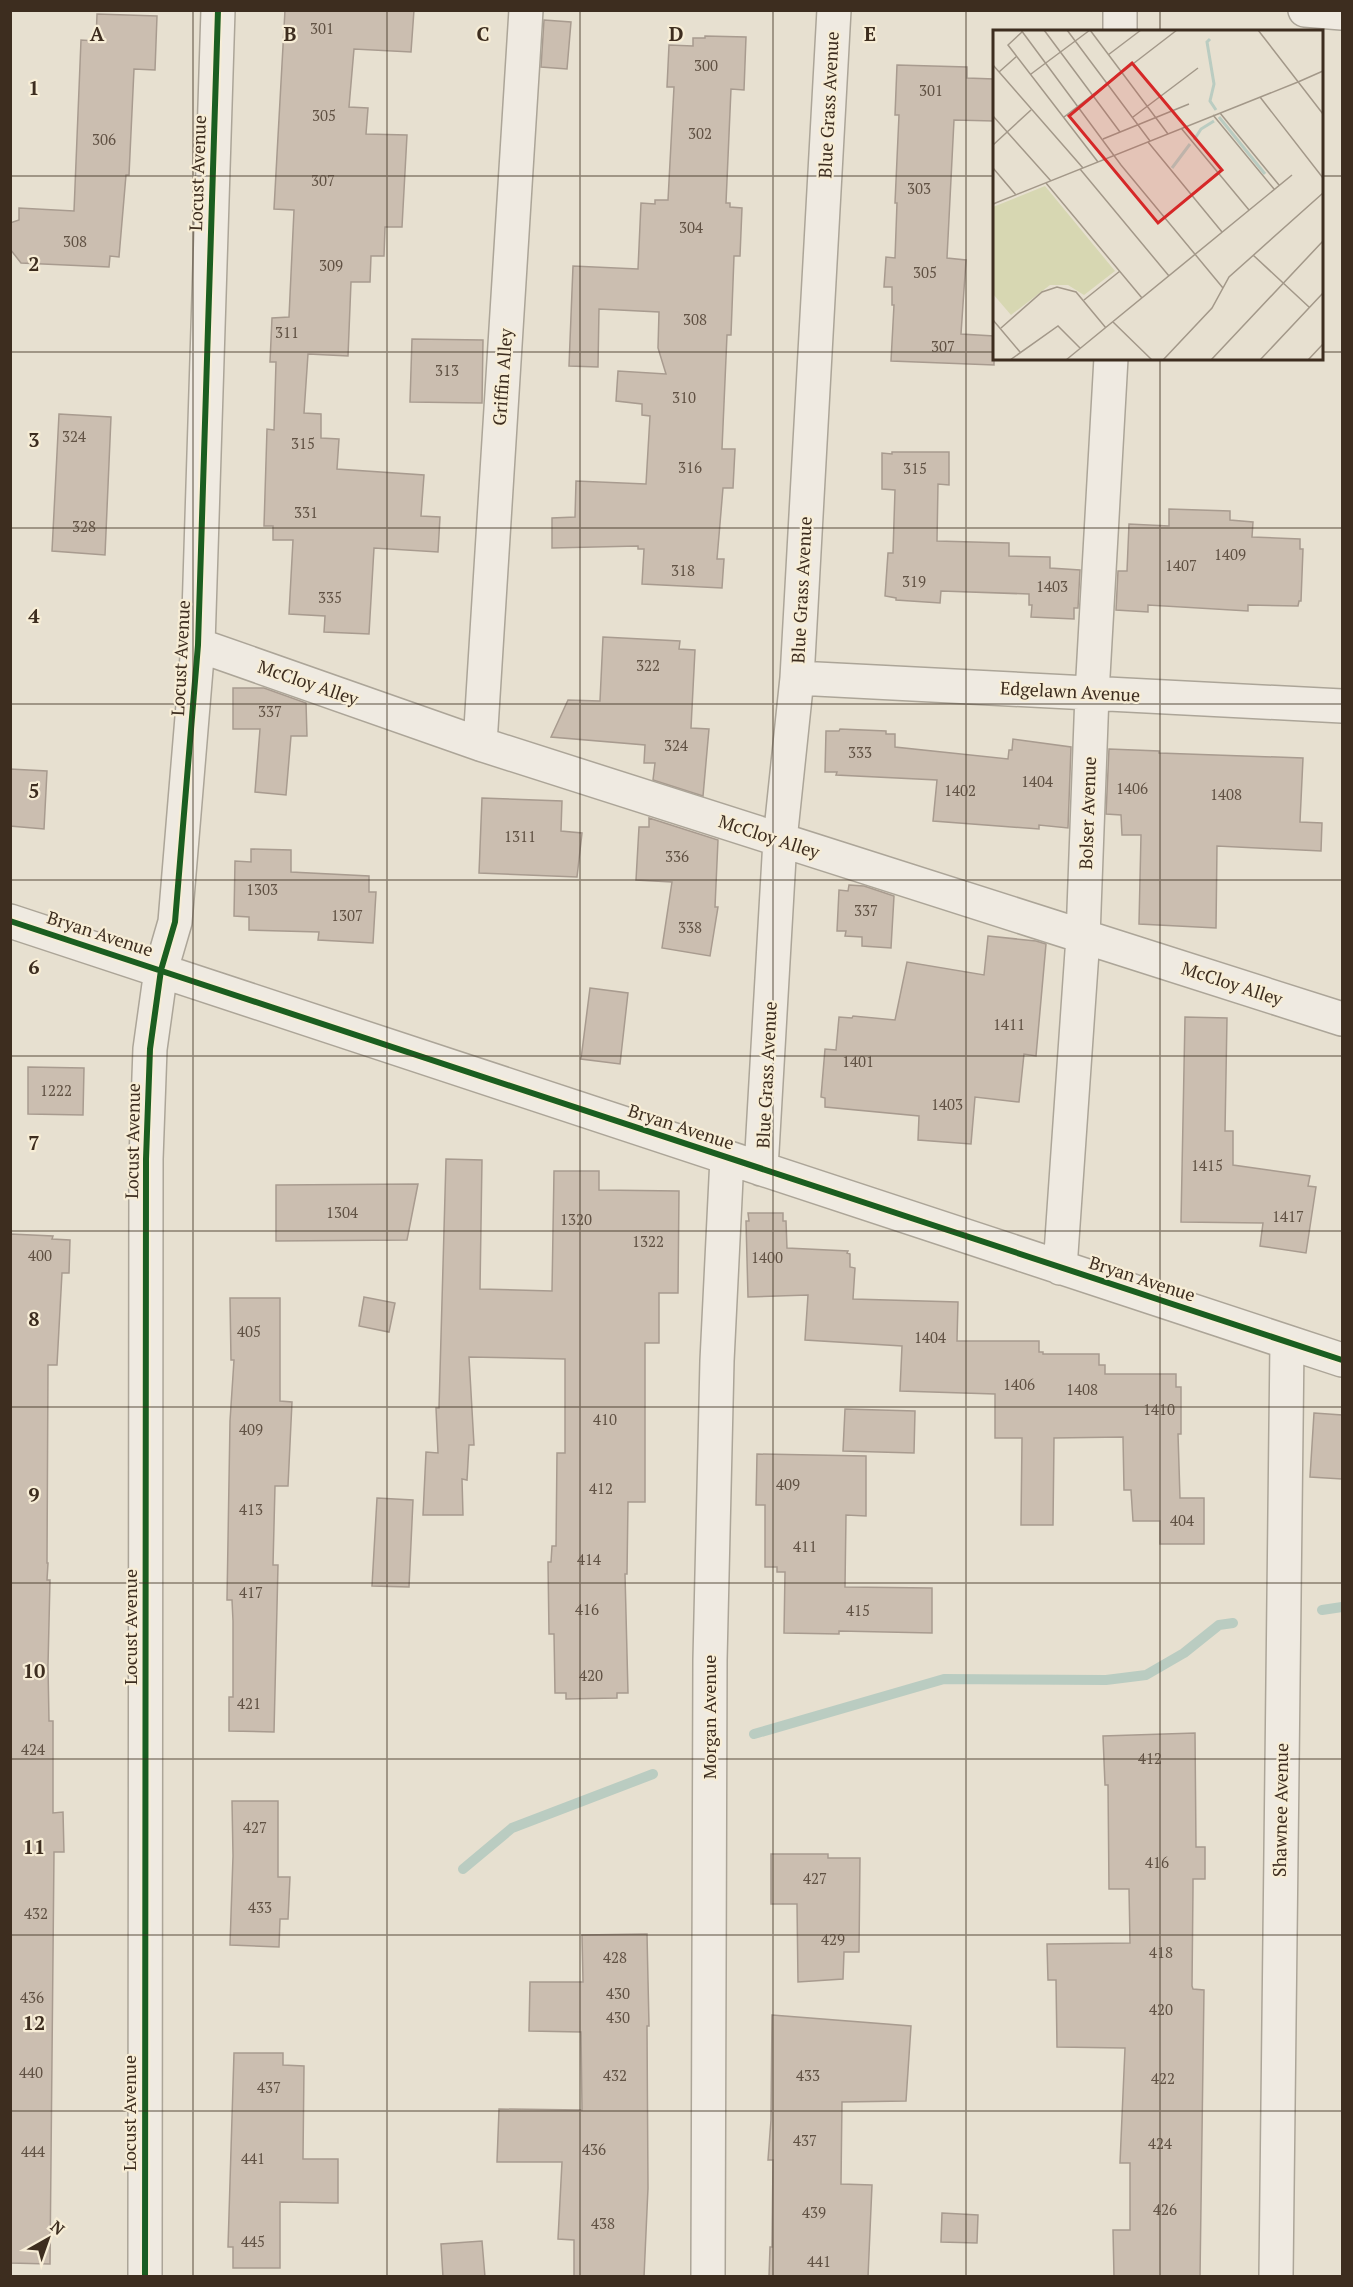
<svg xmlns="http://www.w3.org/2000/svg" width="1353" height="2287" font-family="'PT Serif',serif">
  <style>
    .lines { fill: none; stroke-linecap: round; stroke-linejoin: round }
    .stream { stroke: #baccc1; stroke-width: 10 }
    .building { fill: #cbbeb0; stroke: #a89b8f; stroke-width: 1.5 }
    .minor-casing { stroke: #aca598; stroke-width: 36 }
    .minor { stroke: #efeae1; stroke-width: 33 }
    .cycleway-casing { stroke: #f7edd6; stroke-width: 10 }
    .cycleway { stroke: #1b5e20; stroke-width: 6 }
    .grid { fill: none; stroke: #3d2d1f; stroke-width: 1.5; stroke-opacity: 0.55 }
    .labels { text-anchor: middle; stroke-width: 4.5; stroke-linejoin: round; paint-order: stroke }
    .number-label { font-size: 15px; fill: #605143 }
    .street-label { font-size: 18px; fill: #3d2d1f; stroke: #f7edd6 }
    .inset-river { fill: none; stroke: #baccc1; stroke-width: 3 }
    .inset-road { fill: none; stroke: #a39889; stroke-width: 1.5 }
    .view { fill: #d62828; fill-opacity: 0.15; stroke: #d62828; stroke-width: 3 }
    .inset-edge { fill: none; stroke: #3d2d1f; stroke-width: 3 }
    .grid-label { font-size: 20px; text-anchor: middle; font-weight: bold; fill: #3d2d1f; stroke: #f7edd6; stroke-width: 4.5; stroke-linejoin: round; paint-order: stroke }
  </style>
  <rect width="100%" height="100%" fill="#e7e0d0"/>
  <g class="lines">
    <!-- stream -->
    <path class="stream" d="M1322 1610 1342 1607
      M754 1734 944 1679 1106 1680 1146 1675 1184 1653 1219 1625 1233 1623
      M463 1869 512 1828 653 1774"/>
  </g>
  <!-- building -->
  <path class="building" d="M285 10H414L411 52 354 49 349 107 368 108 366 134 407 135 402 227H385L384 256H371L370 282H351L348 356 308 354 304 413 321 414V438L339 439 337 469 424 475 421 516 440 517 438 552 374 548 369 634 324 632 325 616 289 614 293 540H273V526H264L267 429 274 430 276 362H270L272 318 289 317 294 210 274 209Z
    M97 14 157 16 155 70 134 69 129 175H126L119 257 110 256 109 267 21 263 10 249V223L19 220V208L74 211 81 40 96 41Z
    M544 20 571 22 567 69 541 67Z
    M705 36 746 37 744 90 731 89 726 203H730V207L742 208 740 256H734L731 335H727L722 449H735L733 488H723L717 559H724L722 588 642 584 644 549H638V546L552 548V518L575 517 576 481 646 484 650 416 642 415V404L616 401 618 371 666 374 658 348 659 312 599 309 598 367 569 366 573 266 638 269 641 203 655 204V200H668L674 87H667L669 45 693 46V38H705Z
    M897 65 967 67V78L994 79V121L954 120 947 258 966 260 961 334 994 336V365L891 361 894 305H892V287H884L886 257 895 258 897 203H895L899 115H895Z
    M412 339 483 340 482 403 410 402Z
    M59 414 111 417 105 555 52 551Z
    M892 452H949V485L938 484 937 541 1009 543V556L1050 557V568L1080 570 1078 608H1074V619L1031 617 1032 605H1029V594L941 591 940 603 896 600V598L885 596 888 553H893L895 490 882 489V453L892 454Z
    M1169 509 1230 511V520L1253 522 1252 537 1300 539V549H1303L1301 601H1299L1298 606 1248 605V611L1148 605V612L1116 610 1118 571H1127L1129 524 1169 526Z
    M603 637 680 641 679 649 695 650 691 728 709 729 703 796 653 780 655 763H644L645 745 551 737 568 700 600 701Z
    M233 688H264L306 703 307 736H291L286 795 255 792 260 729H233Z
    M840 729 886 731V734H895V747L1008 759 1009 750H1012L1013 739 1071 747 1068 828 1039 825V829L933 821 937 780 836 775 837 772H825L826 731H839Z
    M1109 749 1159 751V753L1303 758 1300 822 1322 823 1321 851 1217 846 1216 928 1139 924 1141 835H1122L1121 815 1106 814Z
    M10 769 47 771 44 829 10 826Z
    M482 798 562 801 561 831 582 833 577 877 479 873Z
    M649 818 718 840 715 907H718L710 956 662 948 672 882 636 880 639 827H649Z
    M251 849 291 850V872L369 876V892H376L373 943 318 940 319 932 249 930V917L234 916 235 861 251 862Z
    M849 885 864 886 894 896 891 948 862 946V937L845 936 846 931H837L839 890 848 891Z
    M988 936 1036 941 1046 944 1036 1056 1024 1054 1019 1102 975 1097 971 1144 918 1140 919 1116 825 1107V1098L821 1097 825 1049 836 1050 839 1017 852 1018 853 1016 895 1020 907 962 984 975Z
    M590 988 628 993 620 1064 581 1059Z
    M1185 1017 1227 1018 1225 1131H1233V1165L1310 1176 1308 1186 1316 1187 1306 1253 1260 1246 1263 1223 1181 1222Z
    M28 1067 84 1068 83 1115 28 1114Z
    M446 1159 482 1160 480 1289 552 1291 554 1171H599V1190L679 1191 678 1293H659V1343H645V1502H628L627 1574H625L628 1693H617V1698L566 1699V1693H555L554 1634H549L548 1562H551L552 1546H556L557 1453H565V1359L469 1357 474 1445H469L467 1480 462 1479 463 1515H423L426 1452 438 1453 436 1408H439Z
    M418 1184 407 1240 276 1241V1185Z
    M748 1213H783V1221H786L787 1248 848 1251 847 1253 850 1254V1267L855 1268 853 1299 958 1302 957 1341H1039V1352H1043V1354H1099V1365H1105V1374H1176V1387H1181V1434H1178L1180 1498H1204V1544H1160V1521H1133L1131 1490H1124L1123 1437 1054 1438 1053 1525H1021L1022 1438H995V1394L900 1391 902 1346 805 1340 808 1295 748 1297 746 1221H749Z
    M10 1234 53 1236 52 1239 70 1240 69 1273H62L57 1365H48L47 1563H48L47 1580H50L48 1666 49 1721H53V1813L63 1812 64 1852H54L50 2264 10 2263Z
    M364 1297 395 1303 389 1332 359 1326Z
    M230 1298H280V1401L292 1402 288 1486H275L273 1565H278L274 1732 229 1731V1697H233V1621L232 1600H227L230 1421 234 1360H231Z
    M845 1409 915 1411 914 1453 843 1451Z
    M1314 1413 1342 1415V1479L1310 1477Z
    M757 1454 866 1456V1516L846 1515 845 1587 932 1588V1633L839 1631V1634L784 1633 785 1572H777V1567H765V1505H756Z
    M377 1498 413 1500 409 1587 372 1586Z
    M1195 1733 1196 1847H1205V1879H1193V1888L1192 1986 1193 1989 1204 1990 1200 2277H1114L1113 2230H1130V2163H1120L1125 2048 1057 2047 1056 1980H1048L1047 1944 1130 1943 1129 1889H1109L1108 1785H1105L1103 1736Z
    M232 1801H278V1877H290L288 1919H280L279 1947 230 1945 233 1856Z
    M771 1854H828V1858H860L859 1952H844L843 1979 798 1982 797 1904H771Z
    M647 1934 649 2026H647L648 2188 644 2277H574V2240L558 2239 562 2162H497L499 2109 582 2110 581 2032 529 2031 530 1982H583L582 1935Z
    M772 2015 911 2026 906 2101 842 2102 841 2184 872 2185 868 2277H769L770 2247H772L773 2160H768L771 2120Z
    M234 2053H283V2065L304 2066 303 2159H338V2203L280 2202V2268H233V2247H228Z
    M942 2213 978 2215 977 2243 941 2242Z
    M482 2241 485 2277H443L441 2244Z"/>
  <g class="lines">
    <!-- minor casing -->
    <g class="minor-casing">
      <path id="minor" d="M1305 10 1342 13
        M1120 32V10
        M198 645 480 744 1342 1019
        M797 678 1342 706
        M480 744 526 10
        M10 921 1342 1360
        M761 1169 780 840 797 678 834 10
        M1060 1268 1083 937 1092 694 1111 358
        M145 2276 146 1159 150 1049 161 970 175 922 198 645 218 10
        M708 2276 710 1660 717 1361 727 1158
        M1276 2276 1287 1343"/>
    </g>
    <!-- minor -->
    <use href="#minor" class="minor"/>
    <!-- cycleway casing -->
    <g class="cycleway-casing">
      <path id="cycleway" d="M10 921 1342 1360
        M145 2276 146 1159 150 1049 161 970 175 922 198 645 218 10"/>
    </g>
    <!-- cycleway -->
    <use href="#cycleway" class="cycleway"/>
  </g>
  <!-- grid -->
  <path class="grid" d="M193 10V2276M387 10V2276M580 10V2276M773 10V2276M966 10V2276M1160 10V32M10 176H994M1322 176H1342M10 352H994M1322 352H1342M1160 358V2276M10 528H1342M10 704H1342M10 880H1342M10 1056H1342M10 1231H1342M10 1407H1342M10 1583H1342M10 1759H1342M10 1935H1342M10 2111H1342"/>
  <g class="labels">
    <!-- number labels -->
    <g class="number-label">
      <text x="322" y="34">301</text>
      <text x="706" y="71">300</text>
      <text x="931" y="96">301</text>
      <text x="324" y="121">305</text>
      <text x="700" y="139">302</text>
      <text x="104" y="145">306</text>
      <text x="323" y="186">307</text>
      <text x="919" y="194">303</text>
      <text x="691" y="233">304</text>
      <text x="75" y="247">308</text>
      <text x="331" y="271">309</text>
      <text x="925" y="278">305</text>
      <text x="695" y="325">308</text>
      <text x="287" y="338">311</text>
      <text x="943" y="352">307</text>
      <text x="447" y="376">313</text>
      <text x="684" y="403">310</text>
      <text x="74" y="442">324</text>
      <text x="303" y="449">315</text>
      <text x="690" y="473">316</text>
      <text x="915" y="474">315</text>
      <text x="306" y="518">331</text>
      <text x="84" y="532">328</text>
      <text x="1230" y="560">1409</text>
      <text x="1181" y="571">1407</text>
      <text x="683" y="576">318</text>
      <text x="914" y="587">319</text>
      <text x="1052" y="592">1403</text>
      <text x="330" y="603">335</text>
      <text x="648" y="671">322</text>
      <text x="270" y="717">337</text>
      <text x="676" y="751">324</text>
      <text x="860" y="758">333</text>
      <text x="1037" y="787">1404</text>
      <text x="1132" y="794">1406</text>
      <text x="960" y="796">1402</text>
      <text x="1226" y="800">1408</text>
      <text x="520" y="842">1311</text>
      <text x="677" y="862">336</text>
      <text x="262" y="895">1303</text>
      <text x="866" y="916">337</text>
      <text x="347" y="921">1307</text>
      <text x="690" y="933">338</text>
      <text x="1009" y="1030">1411</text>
      <text x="858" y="1067">1401</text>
      <text x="56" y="1096">1222</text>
      <text x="947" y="1110">1403</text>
      <text x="1207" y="1171">1415</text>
      <text x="342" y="1218">1304</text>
      <text x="1288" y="1222">1417</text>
      <text x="576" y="1225">1320</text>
      <text x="648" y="1247">1322</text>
      <text x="40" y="1261">400</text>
      <text x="767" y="1263">1400</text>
      <text x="249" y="1337">405</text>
      <text x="930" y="1343">1404</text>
      <text x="1019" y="1390">1406</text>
      <text x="1082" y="1395">1408</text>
      <text x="1159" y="1415">1410</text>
      <text x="605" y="1425">410</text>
      <text x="251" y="1435">409</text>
      <text x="788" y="1490">409</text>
      <text x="601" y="1494">412</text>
      <text x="251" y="1515">413</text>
      <text x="1182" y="1526">404</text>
      <text x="805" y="1552">411</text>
      <text x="589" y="1565">414</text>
      <text x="251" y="1598">417</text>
      <text x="587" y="1615">416</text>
      <text x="858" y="1616">415</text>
      <text x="591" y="1681">420</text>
      <text x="249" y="1709">421</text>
      <text x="33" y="1755">424</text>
      <text x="1150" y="1764">412</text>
      <text x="255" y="1833">427</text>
      <text x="1157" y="1868">416</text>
      <text x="815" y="1884">427</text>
      <text x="260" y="1913">433</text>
      <text x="36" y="1919">432</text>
      <text x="833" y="1945">429</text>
      <text x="1161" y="1958">418</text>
      <text x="615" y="1963">428</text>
      <text x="618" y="1999">430</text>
      <text x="32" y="2003">436</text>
      <text x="1161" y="2015">420</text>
      <text x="618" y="2023">430</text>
      <text x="31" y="2078">440</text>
      <text x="615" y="2081">432</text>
      <text x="808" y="2081">433</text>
      <text x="1163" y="2084">422</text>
      <text x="269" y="2093">437</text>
      <text x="805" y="2146">437</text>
      <text x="1160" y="2149">424</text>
      <text x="594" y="2155">436</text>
      <text x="33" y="2157">444</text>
      <text x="253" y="2164">441</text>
      <text x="1165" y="2215">426</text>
      <text x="814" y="2218">439</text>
      <text x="603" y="2229">438</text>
      <text x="253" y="2247">445</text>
      <text x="819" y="2267">441</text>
    </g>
    <!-- street labels -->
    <g class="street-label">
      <text transform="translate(829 105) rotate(-87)" y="6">Blue Grass Avenue</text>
      <text transform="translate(198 173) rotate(-88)" y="6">Locust Avenue</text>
      <text transform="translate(503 377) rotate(-86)" y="6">Griffin Alley</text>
      <text transform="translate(802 590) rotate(-87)" y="6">Blue Grass Avenue</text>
      <text transform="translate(181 658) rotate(-87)" y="6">Locust Avenue</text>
      <text transform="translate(308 683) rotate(19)" y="6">McCloy Alley</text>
      <text transform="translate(1070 692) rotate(3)" y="6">Edgelawn Avenue</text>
      <text transform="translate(1088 813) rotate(-88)" y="6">Bolser Avenue</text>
      <text transform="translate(769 837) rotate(18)" y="6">McCloy Alley</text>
      <text transform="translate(100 934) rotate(18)" y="6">Bryan Avenue</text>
      <text transform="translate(1232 984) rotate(18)" y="6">McCloy Alley</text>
      <text transform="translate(767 1075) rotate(-87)" y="6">Blue Grass Avenue</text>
      <text transform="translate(681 1127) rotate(18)" y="6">Bryan Avenue</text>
      <text transform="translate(133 1141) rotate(-89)" y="6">Locust Avenue</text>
      <text transform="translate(1142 1279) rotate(18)" y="6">Bryan Avenue</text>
      <text transform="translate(131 1627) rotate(-90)" y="6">Locust Avenue</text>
      <text transform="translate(710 1717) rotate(-90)" y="6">Morgan Avenue</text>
      <text transform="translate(1281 1810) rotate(-89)" y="6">Shawnee Avenue</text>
      <text transform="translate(130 2113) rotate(-90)" y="6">Locust Avenue</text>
    </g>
  </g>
  <!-- overview -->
  <g transform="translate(993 30)">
    <rect width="330" height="330" fill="#e7e0d0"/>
    <path d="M52 156 122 241 91 265 75 255H57L18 285 0 264V177Z" fill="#d7d7b2"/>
    <path class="inset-river" d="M217 9 214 12 221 54 217 71 223 80M226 87 272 144M201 110 208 99 221 91M179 138 197 114"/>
    <path class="inset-road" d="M28 0 128 135 230 258M51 0 127 102M74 0 157 111M97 0 175 104M265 0 330 84M29 2 15 15 105 132M115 25 148 0M0 35 90 138M6 42 24 26M38 44 97 0M305 52 330 41M267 67 330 148M227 83 286 155M220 85 281 159M0 86 58 151M71 87 184 0M140 87 205 38M188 98 256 180M110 109 196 74M155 112 229 202M0 115 38 80M0 138 23 165M87 139 176 246M53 153 149 268M0 174 305 52M260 225 316 277M91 270 127 241M0 290 27 322M120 292 159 330M8 298 49 262 64 257 83 262 113 298M17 330 65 296 87 318M73 330 299 145M170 330 219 278 236 247 330 163M218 330 330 211M267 330 330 263M315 330 330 314"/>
    <path class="view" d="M139 33 229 140 165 193 76 86Z"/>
    <rect width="330" height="330" class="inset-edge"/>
  </g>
  <g class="grid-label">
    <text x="97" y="41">A</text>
    <text x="290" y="41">B</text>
    <text x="483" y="41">C</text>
    <text x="676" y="41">D</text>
    <text x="870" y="41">E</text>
    <text x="34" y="95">1</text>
    <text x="34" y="271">2</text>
    <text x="34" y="447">3</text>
    <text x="34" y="623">4</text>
    <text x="34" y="798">5</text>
    <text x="34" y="974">6</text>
    <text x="34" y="1150">7</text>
    <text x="34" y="1326">8</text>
    <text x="34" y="1502">9</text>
    <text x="34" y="1678">10</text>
    <text x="34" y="1854">11</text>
    <text x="34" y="2030">12</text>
  </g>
  <!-- border -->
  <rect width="1353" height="2287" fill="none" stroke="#3d2d1f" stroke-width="24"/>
  <!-- north arrow -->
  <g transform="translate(48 2239) rotate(40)" stroke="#f7edd6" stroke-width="4.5" paint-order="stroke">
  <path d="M0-4.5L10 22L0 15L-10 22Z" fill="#3d2d1f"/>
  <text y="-9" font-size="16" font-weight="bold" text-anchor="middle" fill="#3d2d1f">N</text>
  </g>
</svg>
